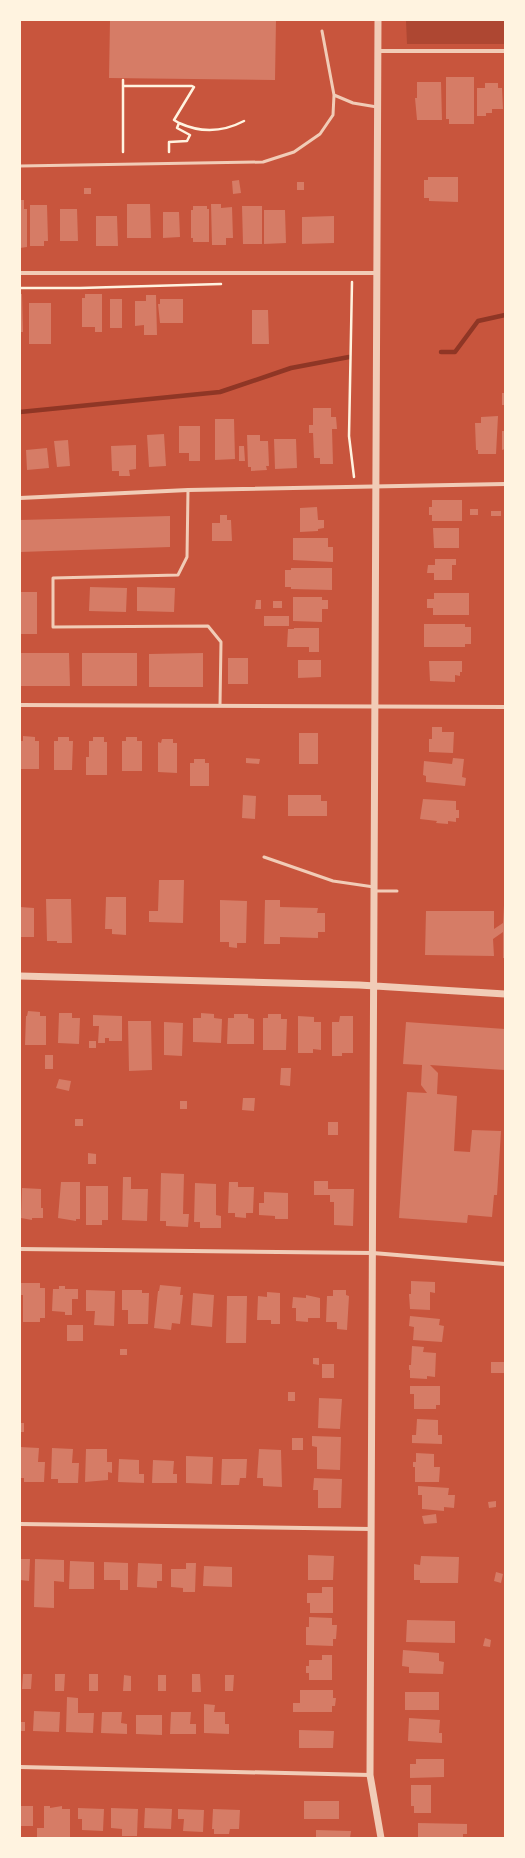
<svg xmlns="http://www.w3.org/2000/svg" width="525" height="1858" font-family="'Roboto Serif',serif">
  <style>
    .green { fill: #ae4732 }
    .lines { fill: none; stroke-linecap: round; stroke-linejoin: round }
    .stream { stroke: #8f3625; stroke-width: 4.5 }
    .building { fill: #d67c66 }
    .path { stroke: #fff3e0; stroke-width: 2.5 }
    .service { stroke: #f1ccb7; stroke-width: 3 }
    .minor { stroke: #f1ccb7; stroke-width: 4 }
    .tertiary { stroke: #f1ccb7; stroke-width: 7 }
  </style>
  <rect width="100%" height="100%" fill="#c8553d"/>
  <!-- green -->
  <path class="green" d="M406 20H505V44H407Z"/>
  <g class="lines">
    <!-- stream -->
    <path class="stream" d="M441 352H455L478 321 505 315
      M20 412 220 392 291 368 349 357"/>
  </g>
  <!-- building -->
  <path class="building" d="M110 20H276L275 80 109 78Z
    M446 77H474V124H449V119H446Z
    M417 82H441L442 120H417L415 98H417Z
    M485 83H498V88H502L503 109H492V113H486V116H477V88H485Z
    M428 177H458V202L429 201V198H424V180H428Z
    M239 180 241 193 233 194 232 181Z
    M297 182H304V190H297Z
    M84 188H91V194H84Z
    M20 200H24V209H27V247L20 248Z
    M127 204H150L151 238H127Z
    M211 204H221V208L232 207 233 238H226V245H212Z
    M30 205H47L48 241H44V246H30Z
    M193 206H207V209H209V242H193V238H191V210H193Z
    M242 206H262V244H243Z
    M60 209H77L78 241H60Z
    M264 210H285L286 243 264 244Z
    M163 212H179L180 237 163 238Z
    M96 216H117L118 246H96Z
    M334 216V243L302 244V217Z
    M20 294H22L23 332H20Z
    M85 294H102V332H95V327H82V298H85Z
    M146 295H156L157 335H144V325L135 326V301H146Z
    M110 299H122V328H110Z
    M160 299H183V323H160L158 304H160Z
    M29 303H51V344H29Z
    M252 310H268L269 344H252Z
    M502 393H505V405H502Z
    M313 408H331V417H336L337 429H332L333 464H320V458H314L313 433H309V425H313Z
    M498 416 496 454H478V450H476L475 423H481V417Z
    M215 419H234L235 459 215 460Z
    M179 426H200V461H189V453H179Z
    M502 431H505V449L502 450Z
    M164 434 166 466 149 467 147 435Z
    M247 435H260V441H268L269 466H266L267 470 251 471V467H248Z
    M274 439H296L297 468 275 469Z
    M68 440 70 466 57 467 54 441Z
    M136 445V469L129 470 130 476H119V471H112L111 446Z
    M239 446H244L245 461H239Z
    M47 448 49 468 27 470 26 450Z
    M432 500H462V521H432V515H429V507H432Z
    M317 507 318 520H324V528L318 529V531L300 532V508Z
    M470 509H478V515H470Z
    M491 511H501V516H491Z
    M220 515H227V520H231L232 541H212V523H220Z
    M170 516V547L20 552V520Z
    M433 528H459V548H434Z
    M293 538H328V547H333V562L293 560Z
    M435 559H456V565H452V580H434V573H427L428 565H435Z
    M291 568H332V590L291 589V587H285V570H291Z
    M90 587 127 588 126 612 89 611Z
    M137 587 175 588 174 612 137 611Z
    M20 592H37V634H20Z
    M434 593H469V615H433V608H427V599H434Z
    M293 597H322V600H328V609H322V622L293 621Z
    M256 600H261V609H255Z
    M273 601H282V608H273Z
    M264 616H289V626H264Z
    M424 624H465V627H471V644H465V647H424Z
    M294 628H319V652H309V647H287L288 629H294Z
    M20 653H69L70 686H20Z
    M82 653H137V686H82Z
    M203 653V687H149V654Z
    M228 658H248V684H228Z
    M298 660H321V677L298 678Z
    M429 661H462V672H460V676L455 675V682L430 681Z
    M432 727H442V732H454L453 753 429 752V739H432Z
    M299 733H318V764H299Z
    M23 736 35 737V741H39V769H20V741H23Z
    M58 737H69V741H73L72 770H54V741H58Z
    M93 737H104V742H107V775H86V757H89V741H93Z
    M126 737H137V741H142V771H122V741H126Z
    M162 739H173V743H177V773L158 772V742L161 743Z
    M246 758 260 759 259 764 246 763Z
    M453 758 464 759 462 777 466 778 465 786 426 782V776L423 775 424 761 452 764Z
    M194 759H205V763H209V786H190V763H194Z
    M243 795 256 796 255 819 242 818Z
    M288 795H321V801H327V816H288Z
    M423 799 456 801V810H459V818H456V822L448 821V824L436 823 437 821 420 819Z
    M159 880H184L183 923 149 922V911H158Z
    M106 897H126V935L112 934V929H105Z
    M46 899H71L72 943H57V941H47Z
    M220 900 247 901 246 943H237V948L229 947V942H220Z
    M265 900H280V907L318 908 317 913H325V932H318V938L280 937V944H264Z
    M504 905H505V958H503V932L493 939 494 956 425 955 426 911H494V929L503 923Z
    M20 907 34 908V937H20Z
    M28 1011 40 1012V1016H46V1045H25L26 1016H27Z
    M59 1013H72V1018H80L79 1044 58 1043Z
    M201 1013 214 1014V1018L222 1019 221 1043 193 1042V1018H201Z
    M234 1014H248V1018L254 1019V1044H227L228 1018H234Z
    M268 1014H281V1019H287L286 1050H263V1018H268Z
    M93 1015 122 1016V1041H109V1038H105V1043H98L99 1026H93Z
    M298 1016 314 1017V1022H321V1050L313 1049V1053H298Z
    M340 1016H353V1053H342V1056H332V1022H339Z
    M128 1021H151L152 1070 129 1071Z
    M164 1022 183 1023 182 1056 164 1055Z
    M406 1022 505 1029V1070L430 1065 438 1073 437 1094 457 1096 454 1151 470 1152 472 1130 501 1131 497 1195H494L492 1217 468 1215 467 1223 399 1218 407 1092 427 1093 421 1085 422 1065 403 1064Z
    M89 1041H96V1048H89Z
    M45 1055H53V1069H45Z
    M281 1068H291L290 1086 280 1085Z
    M59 1079 71 1081 69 1091 56 1088Z
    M243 1098H255L254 1111 242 1110Z
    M180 1101H187V1109H180Z
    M75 1119H83V1126H75Z
    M328 1122H338V1135H328Z
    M88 1153 96 1154V1164H88Z
    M161 1173 184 1174 183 1214H189L188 1227 166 1226V1221H160Z
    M123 1177H131V1189H148L147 1221 122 1220Z
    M314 1181H328V1189H354L353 1226 334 1225V1202H330V1195H314Z
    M61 1182H80V1219H76V1221L58 1218Z
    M229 1182H238V1187H254L253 1213H246V1218L235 1217V1213H228Z
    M195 1183 216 1184V1215L221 1216V1228H200V1222H194Z
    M86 1186H108V1220H102V1225H86Z
    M22 1188 41 1189V1208H43V1218H32V1220L21 1218Z
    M264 1192 288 1193V1219H275V1216L259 1215V1203H264Z
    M411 1281 435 1282V1293L430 1292V1310L410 1309 409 1294H411Z
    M20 1283H40V1288H45V1318H40V1322H23V1295H20Z
    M160 1285 181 1287 180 1295H183L180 1324 172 1323 171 1330 154 1328 158 1291H159Z
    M59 1286H65V1289H78V1299H72V1315H65V1312L52 1311 53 1289H59Z
    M86 1290 115 1291 114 1326 94 1325 95 1311H86Z
    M122 1290H142V1293H149L148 1324H128V1310H122Z
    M333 1290H346V1295L349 1296 347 1330 337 1329V1322H326L327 1296H333Z
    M267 1292 280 1293V1324H271V1320H257L258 1296 267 1297Z
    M193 1293 214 1295 212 1327 191 1325Z
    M306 1295 320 1298V1318H308V1322L296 1321V1308H292L293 1297 306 1298Z
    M227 1296H247L246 1343H226Z
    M410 1316 440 1319 439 1325 444 1326 442 1342 413 1340 414 1327 409 1326Z
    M67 1325H83V1341H67Z
    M412 1346 424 1347 423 1352 436 1353 435 1377 427 1376V1379L410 1378V1370H409V1365H411Z
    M120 1349H127V1355H120Z
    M313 1358H319V1365L313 1364Z
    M491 1362H505V1373H491Z
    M322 1364H334V1378H322Z
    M410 1386H440V1405H436V1409H414V1394H410Z
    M288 1392H295V1401H288Z
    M319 1398 342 1399 340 1429 318 1428Z
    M417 1419 438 1420V1435H442V1444L412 1443V1435H416Z
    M20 1423H24V1432H20Z
    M312 1436 341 1437 340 1470 317 1469V1447L312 1446Z
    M292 1438H303V1450H292Z
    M20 1447 39 1448 38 1462H45L44 1482H24V1478H20Z
    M52 1448 73 1449 72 1463H79L78 1483H58V1479H51Z
    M86 1449H107V1462H112V1473L108 1472V1480L85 1482Z
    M259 1449 281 1450 282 1487 263 1486V1478H257Z
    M416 1453 434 1454V1467H440L439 1482H415V1467H413V1462H416Z
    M186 1456 213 1457 212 1484 186 1483Z
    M119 1459 139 1460V1474H144V1483L118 1482Z
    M222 1459H247L246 1478H240L239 1485H221Z
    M153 1460 174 1461 173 1474H177V1483H152Z
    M314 1478 342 1479 341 1508H318V1490H313Z
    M418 1486 449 1488 448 1495H455L454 1508 444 1507V1511L422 1509V1495H418Z
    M496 1501V1507L489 1508 488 1502Z
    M436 1514 437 1523 424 1524 422 1516Z
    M308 1555 334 1556 333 1580H308Z
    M421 1556 459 1557 458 1583H420V1580H414V1564L420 1565Z
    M20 1559H30L29 1581 20 1580Z
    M35 1559 64 1560V1582L54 1581V1608L34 1607Z
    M70 1561 94 1562V1589H69Z
    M104 1562 128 1563V1590H120V1580H104Z
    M138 1563 162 1564V1581H157V1588L137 1587Z
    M186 1563H196L195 1592H183V1588L171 1587V1569H186Z
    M204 1566 232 1567V1587L203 1586Z
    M496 1572 503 1574 501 1583 494 1581Z
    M322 1587H333V1613H310V1603H307V1593H322Z
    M309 1617 332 1618V1625H337L336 1639H333V1646L306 1645V1627H309Z
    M407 1620 455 1621V1643L406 1642Z
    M485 1638 491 1640 490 1647 483 1646Z
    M403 1650 439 1653V1661L444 1662 443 1674 409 1673V1667L402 1666Z
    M322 1655H332V1680H309V1673H306V1666H309V1660H322Z
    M23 1674H32L31 1689H22Z
    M55 1674H65L64 1691H55Z
    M89 1674H98V1691H89Z
    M192 1674H200L201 1692H192Z
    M124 1675 131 1676V1691H123Z
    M158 1675H166V1691H158Z
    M225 1675H234L233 1691H225Z
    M300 1690H333V1698H336L335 1706H332V1712H293V1703H300Z
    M405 1692H439V1710H405Z
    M67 1697 78 1698V1713H94L93 1733 66 1732Z
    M204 1704 215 1705 214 1712H225V1724H229V1734L204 1733Z
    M34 1711 60 1712 59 1732 33 1731Z
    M102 1712H122L121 1723 127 1724V1734L101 1733Z
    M171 1712H191L190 1724H196V1734H170Z
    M136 1715H162V1735L136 1734Z
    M409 1718 440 1720 439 1733H442V1743L408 1741Z
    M20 1722H25V1731H20Z
    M299 1730 334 1731 333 1748H299Z
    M416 1759H444V1777L410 1778V1764H416Z
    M411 1785H431V1813H414V1806H411Z
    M304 1801H339V1819H304Z
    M20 1806H33V1826H20Z
    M44 1806H50V1808L62 1806V1809H70V1838H37V1828H44Z
    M78 1808 104 1809 103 1831 82 1830V1819H78Z
    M111 1808 138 1809 137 1836H122V1829L111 1828Z
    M145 1808 172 1809 171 1829 144 1828Z
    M178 1809 204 1810 203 1832 183 1831 184 1819H178Z
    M213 1809 240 1810 239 1829H230L229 1834H214V1829H212Z
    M418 1823 467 1824V1834H463V1838H418Z
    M316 1830 351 1831 350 1838H316Z"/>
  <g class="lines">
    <!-- path -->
    <path class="path" d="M123 80V152
      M123 86H192L194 87 174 120 179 123 177 128 190 135 187 141 169 142V152
      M179 123C201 133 223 132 244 121
      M352 282 349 436 354 477
      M20 288H80L221 284"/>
    <!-- service -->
    <path class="service" d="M334 95 353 103 377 107
      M20 166 263 162 294 152 320 134 333 115 334 95 322 31
      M188 490 187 557 178 575 53 578V627L208 626 221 642 220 705
      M264 857 333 881 374 887
      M374 891H397"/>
    <!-- minor -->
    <path class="minor" d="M378 51H505
      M20 273H377
      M20 498 188 490 505 484
      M20 705 505 707
      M20 1249 373 1253 505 1264
      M20 1524 371 1529
      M20 1767 370 1775"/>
    <!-- tertiary -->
    <path class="tertiary" d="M378 20 370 1775 381 1838
      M20 976 359 985 505 994"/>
  </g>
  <!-- border -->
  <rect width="525" height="1858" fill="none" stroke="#fff3e0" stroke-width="42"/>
</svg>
